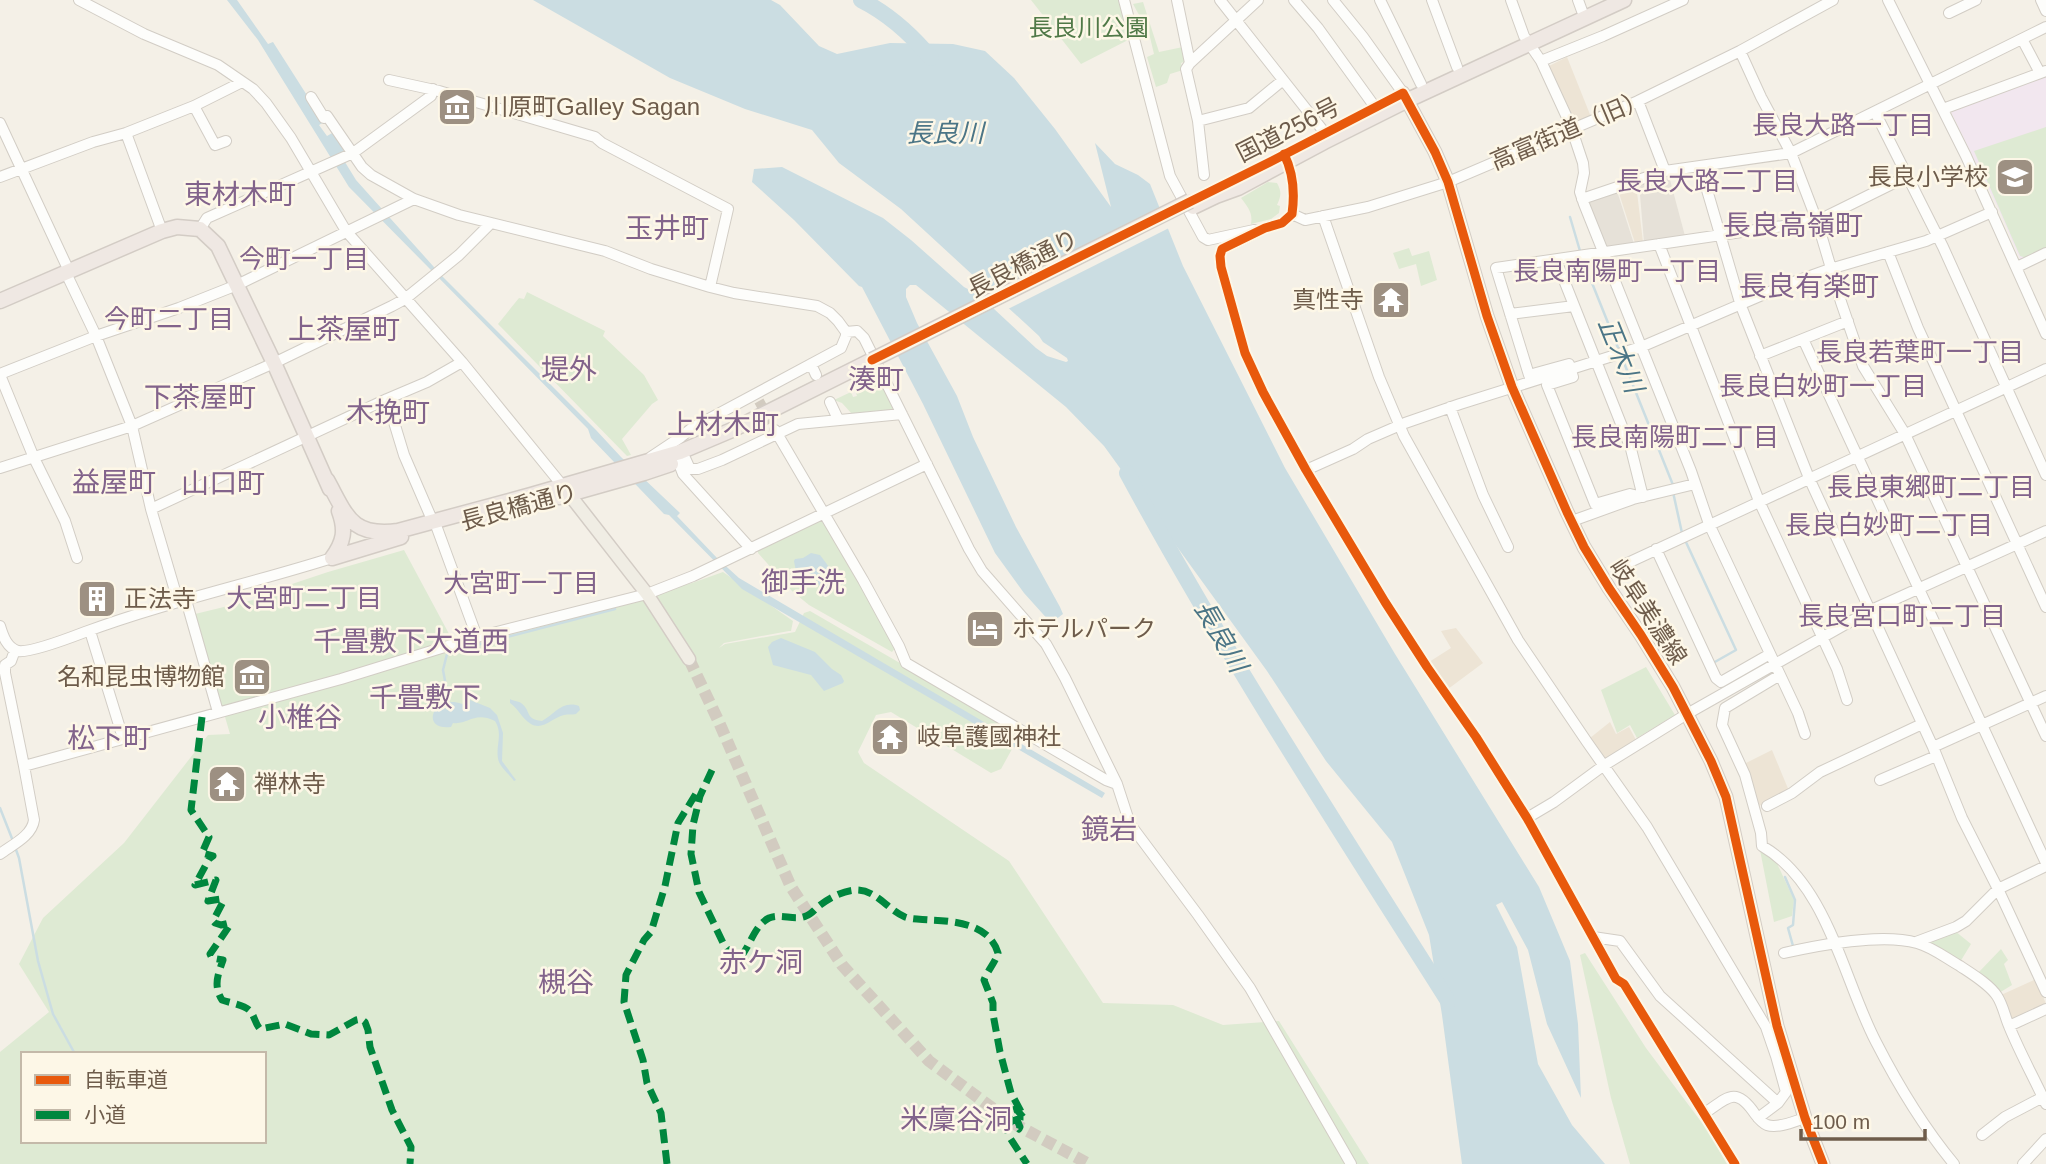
<svg xmlns="http://www.w3.org/2000/svg" width="2046" height="1164" font-family="Arial,'Noto Sans JP',sans-serif">
  <style>
    .residential { fill: #ede4d5 }
    .industrial { fill: #e6e1d8 }
    .education { fill: #f2e7ef }
    .green { fill: #deead3; fill-rule: evenodd }
    .water { fill: #cbdde2 }
    .pier { fill: #f4f0e7 }
    .lines { fill: none; stroke-linecap: round; stroke-linejoin: round }
    .stream { stroke: #cbdde2; stroke-width: 2.5 }
    .river { stroke: #cbdde2; stroke-width: 16 }
    .minor-tunnel { stroke: #d2cbc0; stroke-width: 10; stroke-dasharray: 10 5; stroke-linecap: butt }
    .major-tunnel { stroke: #d2cbc0; stroke-width: 12; stroke-dasharray: 12 6; stroke-linecap: butt }
    .minor-casing { stroke: #d2cdc5; stroke-width: 12 }
    .major-casing { stroke: #d3ccc5; stroke-width: 15 }
    .highway-casing { stroke: #d3ccc5; stroke-width: 17 }
    .minor { stroke: #fdfdfb; stroke-width: 10 }
    .major { stroke: #f0ede4; stroke-width: 12 }
    .highway { stroke: #efe8e3; stroke-width: 14 }
    .highway-bridge-casing { stroke: #d3ccc5; stroke-width: 17; stroke-linecap: butt }
    .highway-bridge { stroke: #efe8e3; stroke-width: 14 }
    .quiet { stroke: #00873e; stroke-width: 7; stroke-dasharray: 14 7; stroke-linecap: butt }
    .cycleway-casing { stroke: #fdf7e7; stroke-width: 13 }
    .cycleway { stroke: #e8590c; stroke-width: 9 }
    .labels { text-anchor: middle; stroke-width: 5; stroke-linejoin: round; paint-order: stroke }
    .park-label { font-size: 24px; fill: #507947; stroke: #fdf7e7 }
    .poi-label { font-size: 24px; fill: #6e5c4b; stroke: #fdf7e7; text-anchor: start }
    .street-label { font-size: 24px; fill: #6e5c4b; stroke: #fdf7e7 }
    .neighbourhood-label { font-size: 26px; fill: #82638b; stroke: #fdf7e7 }
    .water-label { font-size: 26px; font-style: italic; fill: #4b7586; stroke: #fdf7e7 }
    .quarter-label { font-size: 28px; fill: #82638b; stroke: #fdf7e7 }
  </style>
  <rect width="100%" height="100%" fill="#f4f0e7"/>
  <!-- residential -->
  <path class="residential" d="M1567 57 1591 117 1574 123 1549 66Z
    M1636 184 1643 242 1635 243 1618 190Z
    M1456 628 1483 663 1448 689 1429 662 1451 648 1441 631Z
    M1610 722 1616 734 1629 727 1636 740 1604 759 1590 738Z
    M1772 750 1789 791 1759 806 1744 764Z
    M2036 979 2046 1004 2011 1020 2001 995Z"/>
  <!-- industrial -->
  <path class="industrial" d="M1669 176 1685 236 1644 242 1639 183Z
    M1617 191 1634 244 1607 249 1588 202Z"/>
  <!-- education -->
  <path class="education" d="M2046 74V251L2025 261 2020 259 1999 210 1950 110Z"/>
  <!-- green -->
  <path class="green" d="M1031 0H1121L1132 38 1081 64Z
    M1143 2 1159 52 1183 47 1186 61 1181 63 1183 70 1170 74 1167 83 1156 87 1147 57 1154 54 1149 33 1133 4Z
    M2046 127V248L2027 258 2020 256 1974 151Z
    M1268 182 1277 183C1282 192 1281 196 1277 205L1280 206 1279 213 1271 219 1251 224C1253 213 1248 207 1241 198Z
    M1409 248 1412 256 1429 251 1437 280 1421 286 1416 264 1399 269 1393 253Z
    M527 292 605 331 603 336 644 375 658 400 652 404 622 439 631 455 627 456 498 324 519 298 524 299Z
    M874 381 877 387 884 384 894 409 892 411 852 414 842 403 834 400 851 392 853 397 857 396 855 390Z
    M818 520 824 523 896 647 892 652 809 605 792 591 758 553V551Z
    M404 550 455 645 477 637 692 583 723 572 793 621 791 631H789L724 643 719 648 725 644 795 632 804 613 810 611 1007 725 1017 740 1001 769 991 773 891 712 876 715 858 752 864 763 1009 861 1103 1003 1173 1005 1223 1025 1279 1021 1369 1164H0V1052L49 1012 19 964 43 918 124 843 208 735 230 734 195 614 265 597V593L328 572ZM23 1054H264V1141H23Z
    M1646 667 1675 715 1637 738 1630 725 1617 733 1601 690Z
    M1760 850 1774 857 1794 900 1792 916 1774 922Z
    M1955 931 1971 944 1960 962 1930 942Z
    M2001 949 2008 960 2004 964 2012 985 1999 993 1978 973Z
    M1585 953 1646 1048 1708 1131 1727 1164H1630L1611 1098 1580 955Z"/>
  <!-- water -->
  <path class="water" d="M227 0H237L268 44 273 42 324 122 319 125 327 136 334 132 344 151 340 154 356 180 442 276 596 430 621 457 680 513 677 516 718 559 739 578 1105 793 1102 798 742 589 669 515 664 514 591 438 588 429 349 187 258 40Z
    M533 0H771L780 5 819 46 837 54 890 43 953 44 985 51 1014 78 1055 129 1111 207 1095 143 1115 164 1138 175 1150 184 1183 266 1285 468 1395 654 1539 887 1570 961 1578 1024 1581 1098 1547 1024 1528 950 1502 902 1496 905 1517 947 1538 1064 1572 1125 1605 1164H1462L1442 1015 1429 935 1392 842 1326 761 1267 671 1104 446 1066 407 916 285H910L906 289V297L917 323 957 396 973 437 1016 527 1060 607 1063 614 1051 623 1024 593 995 553 923 404 862 287 859 286 794 220 752 182 754 169 782 167 883 218 911 240 964 287 979 295 1036 348 1047 356 1066 362 1068 361 1067 358 1043 342 1039 336 901 209 839 163 812 130 745 109 670 78Z
    M811 553 820 555 832 571 841 578 842 584 840 588 827 592 821 588 815 579 805 582 797 577 794 561 795 559 803 558Z
    M781 638 815 652 832 669 841 675 844 681 843 683 824 691 811 675 773 665 768 647 772 642Z
    M510 699C511 700 520 702 521 703 532 711 524 719 542 721 555 714 562 700 579 706L580 710 576 714C572 715 568 714 564 715 553 717 543 731 531 724 522 719 518 708 510 703Z
    M470 700 490 708 497 715 503 733 502 761 516 780 514 781C510 775 502 769 499 762 494 748 504 735 495 721 474 711 468 725 453 723L451 727C419 731 433 693 462 704Z"/>
  <!-- pier -->
  <path class="pier" d="M1163 207 1171 227 1006 310 988 293Z"/>
  <g class="lines">
    <!-- stream -->
    <path class="stream" d="M1570 217 1580 251
      M1582 258 1673 485
      M1673 492 1682 533
      M1685 540 1736 650 1713 663
      M465 648 615 609
      M447 654 443 670 449 702
      M0 808 13 841
      M15 847 19 858 38 961 53 1014 75 1054
      M1785 877 1795 900 1793 925 1788 928 1793 946"/>
    <!-- river -->
    <path class="river" d="M861 0C889 14 911 34 931 58
      M1127 473C1225 654 1338 827 1448 1001"/>
    <!-- minor-tunnel -->
    <path class="minor-tunnel" d="M759 401 775 430"/>
    <!-- major-tunnel -->
    <path class="major-tunnel" d="M689 659 718 720 791 887 842 965 929 1061 1011 1122 1089 1164"/>
    <!-- minor casing -->
    <g class="minor-casing">
      <path id="minor" d="M79 0 144 34 218 65 253 89 266 103 291 138 346 231 462 362 566 490
        M1124 0 1170 176 1203 237 1208 240 1254 230
        M1177 0 1190 63 1186 69 1198 121 1204 175
        M1220 0 1325 133
        M1294 0 1318 28 1375 107
        M1333 0 1363 37 1403 93
        M1380 0 1421 84
        M1432 0 1457 67
        M1511 0 1524 36 1541 61 1570 124 1583 163 1584 173 1580 192 1584 204 1691 471 1709 524 1798 713 1805 734
        M1578 0 1582 11
        M1888 0 1966 156 2046 334
        M2041 0 2046 11
        M1949 13 1976 0
        M2022 39 2040 73
        M1740 51 1761 97 1791 153 1817 221 1841 302 1863 366 1905 434 2046 736
        M1541 61 1603 36 1683 0
        M1190 63 1258 0
        M389 80 439 91 595 137 602 143 728 209 710 287
        M311 97 324 118 327 116 362 167 371 175 414 199 459 215 605 251 651 269 710 287 734 293 817 306 830 313 838 321 846 332V336L841 348 692 428 681 437 651 457
        M1638 101 1665 171
        M194 106 215 145 226 141
        M1943 109 2046 71
        M1875 112 1943 247 2046 475
        M1198 121 1249 108 1283 80
        M0 123 69 271
        M126 133 162 231
        M1284 154C1294 174 1295 193 1292 214L1282 223 1265 228 1222 249 1220 256 1221 267 1245 353 1263 392 1306 470 1385 602 1427 667 1476 737 1527 818 1616 979 1624 984 1735 1164
        M1700 166 1741 306 1809 478 1933 747 1962 818 1998 889 2046 992
        M0 177 93 142 126 133 194 106 242 82
        M1582 199 1665 171 1791 153 2046 27
        M1292 214 1305 220 1368 207 1448 182 1638 101 1740 51 1833 0
        M1323 216 1379 377 1404 436 1518 640 1587 742 1647 827 1766 1027 1776 1056 1786 1092 1778 1103 1758 1118
        M200 229 207 218 353 153 431 96 433 89
        M1659 244 1759 501 1837 669 1847 700
        M1888 252 1918 328 2046 607
        M1556 260 1631 449 1643 497
        M2017 267 2046 253
        M66 273 96 336 132 426 151 509 178 601
        M1510 314 1574 306
        M846 332 857 331 864 338 969 549 982 571 1046 644 1065 678 1117 784 1130 824 1198 915 1250 988 1351 1164
        M1803 339 2046 863
        M1760 356 1848 321
        M811 364 816 375
        M0 374 96 336 179 308 237 285 414 199
        M0 375 34 458 65 521 77 558
        M387 399 404 455 433 522
        M830 402 838 419
        M1450 407 1483 495 1508 547
        M775 430 863 580 899 646 906 663 1106 780 1117 784
        M685 458 690 469H698L722 460 798 424 902 414
        M678 461 683 474 751 549
        M0 468 132 426 274 363 392 306 405 299 459 255 491 223
        M1306 470 1353 449 1368 439 1405 423 1460 404 1641 347 1788 284 1830 269 1926 241 1992 212
        M1643 497 1630 494 1595 504 1547 385 1573 377 1569 364 1529 375 1496 268 1817 221 1908 176
        M151 509 387 399 427 382 462 362
        M1572 521 1633 499 1695 484
        M437 528 477 637
        M1656 549 1716 678 1721 682 1770 654
        M1619 567 2046 369
        M186 600 218 712
        M0 626C3 636 7 648 18 651 30 653 72 637 85 632 166 602 250 584 332 558
        M90 631 123 738
        M15 650 11 661 5 665V673L24 766 341 679 477 637 647 594 693 576 927 464
        M1780 675 1725 708 1722 725 1745 775 1761 833 1762 846C1828 884 1843 979 1876 1042 1897 1083 1925 1129 1954 1164
        M1933 747 2046 696
        M1880 780 1936 756
        M1767 806 1792 793 1820 772 1922 724
        M1527 818 1554 802 1603 766 1687 714 1869 611 2046 531
        M0 854C12 845 32 836 34 820L24 766
        M1593 937 1620 941 1660 996 1778 1103
        M1916 942 1956 927 1966 921 1998 889 2046 866
        M1784 953C1819 945 1883 933 1917 943 1932 947 1946 958 1960 966 1972 974 1989 984 1997 996 2003 1005 2005 1017 2009 1026 2020 1053 2034 1078 2046 1104
        M2009 1026 2046 1009
        M1705 1113C1728 1097 1736 1086 1755 1114 1758 1118 1762 1123 1767 1125 1778 1129 1795 1121 1805 1118
        M1982 1135 2005 1117 2043 1097
        M2023 1164 2046 1139"/>
    </g>
    <!-- major casing -->
    <g class="major-casing">
      <path id="major" d="M1403 93 1435 152 1448 182 1487 316 1512 387 1567 512 1584 547 1609 588 1641 635 1673 687 1711 761 1726 797 1777 1026 1805 1118 1823 1164
        M569 494 647 594 689 659"/>
    </g>
    <!-- highway casing -->
    <g class="highway-casing">
      <path id="highway" d="M1193 207 1216 196 1238 188 1324 142 1408 100 1624 0
        M0 301 162 231 177 227 200 229 218 246 274 363 330 489
        M327 480C347 516 351 537 398 531L531 495 680 452 732 430 872 360
        M559 497 644 473 671 464
        M472 520 540 503
        M332 558C344 542 346 530 339 511
        M332 558 401 537"/>
    </g>
    <!-- minor -->
    <use href="#minor" class="minor"/>
    <!-- major -->
    <use href="#major" class="major"/>
    <!-- highway -->
    <use href="#highway" class="highway"/>
    <!-- highway-bridge casing -->
    <g class="highway-bridge-casing">
      <path id="highway-bridge" d="M872 360 1190 201"/>
    </g>
    <!-- highway-bridge -->
    <use href="#highway-bridge" class="highway-bridge"/>
    <!-- quiet -->
    <path class="quiet" d="M202 717 191 810 209 837 202 853 213 856 209 859 195 885 216 880 208 901 221 899 223 902 213 921 215 923 221 925 229 923 230 925 210 954 212 958 223 960C218 975 213 985 222 1000 230 1003 246 1005 251 1012 255 1018 255 1023 260 1029L285 1024 311 1034 329 1035 356 1020 361 1019 365 1022 368 1030 370 1047 392 1110 411 1147 410 1164
      M712 770 700 796 693 825 691 854 699 892 724 945 737 961C750 949 753 926 769 918 781 913 794 921 806 916 812 914 814 910 819 906 829 898 844 890 858 890 877 891 888 910 905 917 913 920 923 919 931 920 957 921 990 925 998 953 995 963 988 970 984 980L993 1003V1014L1000 1052 1011 1093 1024 1117H1023L1016 1109 1013 1110 1020 1127 1019 1129 1006 1114 1002 1116 1010 1138 1027 1164
      M667 1164 661 1113 647 1083 643 1060 624 1002 626 975 644 940 651 932 665 886 678 823 697 792"/>
    <!-- cycleway casing -->
    <g class="cycleway-casing">
      <path id="cycleway" d="M1284 154C1294 174 1295 193 1292 214L1282 223 1265 228 1222 249 1220 256 1221 267 1245 353 1263 392 1306 470 1385 602 1427 667 1476 737 1527 818 1616 979 1624 984 1735 1164
        M872 360 1270 162 1403 93 1435 152 1448 182 1487 316 1512 387 1567 512 1584 547 1609 588 1641 635 1673 687 1711 761 1726 797 1777 1026 1805 1118 1823 1164"/>
    </g>
    <!-- cycleway -->
    <use href="#cycleway" class="cycleway"/>
  </g>
  <!-- icons -->
  <defs>
    <g id="museum-square" transform="scale(2.0125)"><rect x="-9" y="-9" width="18" height="18" rx="4" fill="#9d9082" stroke="#fdf7e7"/><path d="M0-6L6-3V-2H-6V-3ZM-5-1h2V3h-2ZM-1-1h2V3h-2ZM3-1h2V3H3ZM-6 4H6V6H-6Z" fill="#fff"/></g>
    <g id="school-square" transform="scale(2.0125)"><rect x="-9" y="-9" width="18" height="18" rx="4" fill="#9d9082" stroke="#fdf7e7"/><path d="M0-5L7-2L0 1L-7-2ZM-4 1L0 2.5L4 1V4Q0 6-4 4Z" fill="#fff"/></g>
    <g id="temple-square" transform="scale(2.0125)"><rect x="-9" y="-9" width="18" height="18" rx="4" fill="#9d9082" stroke="#fdf7e7"/><path d="M0-6L5-2H3V0L6.5 2.5H4V6H1.5V3h-3V6H-4V2.5H-6.5L-3 0V-2H-5Z" fill="#fff"/></g>
    <g id="building-square" transform="scale(2.0125)"><rect x="-9" y="-9" width="18" height="18" rx="4" fill="#9d9082" stroke="#fdf7e7"/><path d="M-4-6H4V6H1V3H-1V6H-4ZM-2.5-4.3h1.7v1.8h-1.7ZM.8-4.3h1.7v1.8H.8ZM-2.5-1h1.7V.8h-1.7ZM.8-1h1.7V.8H.8Z" fill="#fff"/></g>
    <g id="hotel-square" transform="scale(2.0125)"><rect x="-9" y="-9" width="18" height="18" rx="4" fill="#9d9082" stroke="#fdf7e7"/><path d="M-6-4.5h1.5V1H6V5H4.5V3h-9V5H-6ZM-4 0a1.8 1.8 0 1 1 3.6 0ZM.5 0V-2.5h3Q6-2.5 6 0Z" fill="#fff"/></g>
  </defs>
  <g fill-rule="evenodd">
    <use href="#museum-square" x="457" y="107"/>
    <use href="#school-square" x="2015" y="177"/>
    <use href="#temple-square" x="1391" y="300"/>
    <use href="#building-square" x="97" y="599"/>
    <use href="#hotel-square" x="985" y="629"/>
    <use href="#museum-square" x="252" y="677"/>
    <use href="#temple-square" x="890" y="737"/>
    <use href="#temple-square" x="227" y="784"/>
  </g>
  <g class="labels">
    <!-- park labels -->
    <g class="park-label">
      <text x="1089" y="36">長良川公園</text>
    </g>
    <!-- poi labels -->
    <g class="poi-label">
      <text x="484" y="115">川原町Galley Sagan</text>
      <text x="1988" y="185" text-anchor="end">長良小学校</text>
      <text x="1364" y="308" text-anchor="end">真性寺</text>
      <text x="124" y="607">正法寺</text>
      <text x="1012" y="637">ホテルパーク</text>
      <text x="225" y="685" text-anchor="end">名和昆虫博物館</text>
      <text x="917" y="745">岐阜護國神社</text>
      <text x="254" y="792">禅林寺</text>
    </g>
    <!-- street labels -->
    <g class="street-label">
      <text transform="translate(1288 130) rotate(-27)" y="8">国道256号</text>
      <text transform="translate(1569 130) rotate(-23)" y="8">高富街道（旧）</text>
      <text transform="translate(1023 264) rotate(-27)" y="8">長良橋通り</text>
      <text transform="translate(519 507) rotate(-15)" y="8">長良橋通り</text>
      <text transform="translate(1648 612) rotate(57)" y="8">岐阜美濃線</text>
    </g>
    <!-- neighbourhood labels -->
    <g class="neighbourhood-label">
      <text x="1843" y="134">長良大路一丁目</text>
      <text x="1707" y="190">長良大路二丁目</text>
      <text x="304" y="268">今町一丁目</text>
      <text x="1617" y="280">長良南陽町一丁目</text>
      <text x="169" y="328">今町二丁目</text>
      <text x="1920" y="361">長良若葉町一丁目</text>
      <text x="1823" y="395">長良白妙町一丁目</text>
      <text x="1675" y="446">長良南陽町二丁目</text>
      <text x="1931" y="496">長良東郷町二丁目</text>
      <text x="1889" y="534">長良白妙町二丁目</text>
      <text x="521" y="592">大宮町一丁目</text>
      <text x="304" y="607">大宮町二丁目</text>
      <text x="1902" y="625">長良宮口町二丁目</text>
    </g>
    <!-- water labels -->
    <g class="water-label">
      <text x="945" y="142">長良川</text>
      <text transform="translate(1621 355) rotate(68)" y="9">正木川</text>
      <text transform="translate(1221 636) rotate(60)" y="9">長良川</text>
    </g>
    <!-- quarter labels -->
    <g class="quarter-label">
      <text x="240" y="204">東材木町</text>
      <text x="1793" y="235">長良高嶺町</text>
      <text x="667" y="238">玉井町</text>
      <text x="1809" y="296">長良有楽町</text>
      <text x="344" y="339">上茶屋町</text>
      <text x="569" y="379">堤外</text>
      <text x="876" y="389">湊町</text>
      <text x="200" y="407">下茶屋町</text>
      <text x="388" y="422">木挽町</text>
      <text x="723" y="434">上材木町</text>
      <text x="114" y="492">益屋町</text>
      <text x="223" y="493">山口町</text>
      <text x="803" y="592">御手洗</text>
      <text x="411" y="651">千畳敷下大道西</text>
      <text x="425" y="707">千畳敷下</text>
      <text x="300" y="727">小椎谷</text>
      <text x="109" y="748">松下町</text>
      <text x="1109" y="839">鏡岩</text>
      <text x="761" y="972">赤ケ洞</text>
      <text x="566" y="992">槻谷</text>
      <text x="956" y="1129">米廩谷洞</text>
    </g>
  </g>
  <!-- legend -->
  <rect x="21" y="1052" width="245" height="91" fill="#fdf7e7" stroke="#c4b9a9" stroke-width="2"/>
  <rect x="35" y="1075" width="35" height="10" fill="#e8590c" stroke="#c4b9a9" stroke-width="2"/>
  <text x="84" y="1087" font-size="21" fill="#6e5c4b">自転車道</text>
  <rect x="35" y="1110" width="35" height="10" fill="#00873e" stroke="#c4b9a9" stroke-width="2"/>
  <text x="84" y="1122" font-size="21" fill="#6e5c4b">小道</text>
  <!-- scale -->
  <path d="M1801 1129v10h124v-10" fill="none" stroke="#6e5c4b" stroke-width="3.5"/>
  <text x="1812" y="1129" font-size="21" fill="#6e5c4b" stroke="#fdf7e7" stroke-width="5" paint-order="stroke">100 m</text>
</svg>
